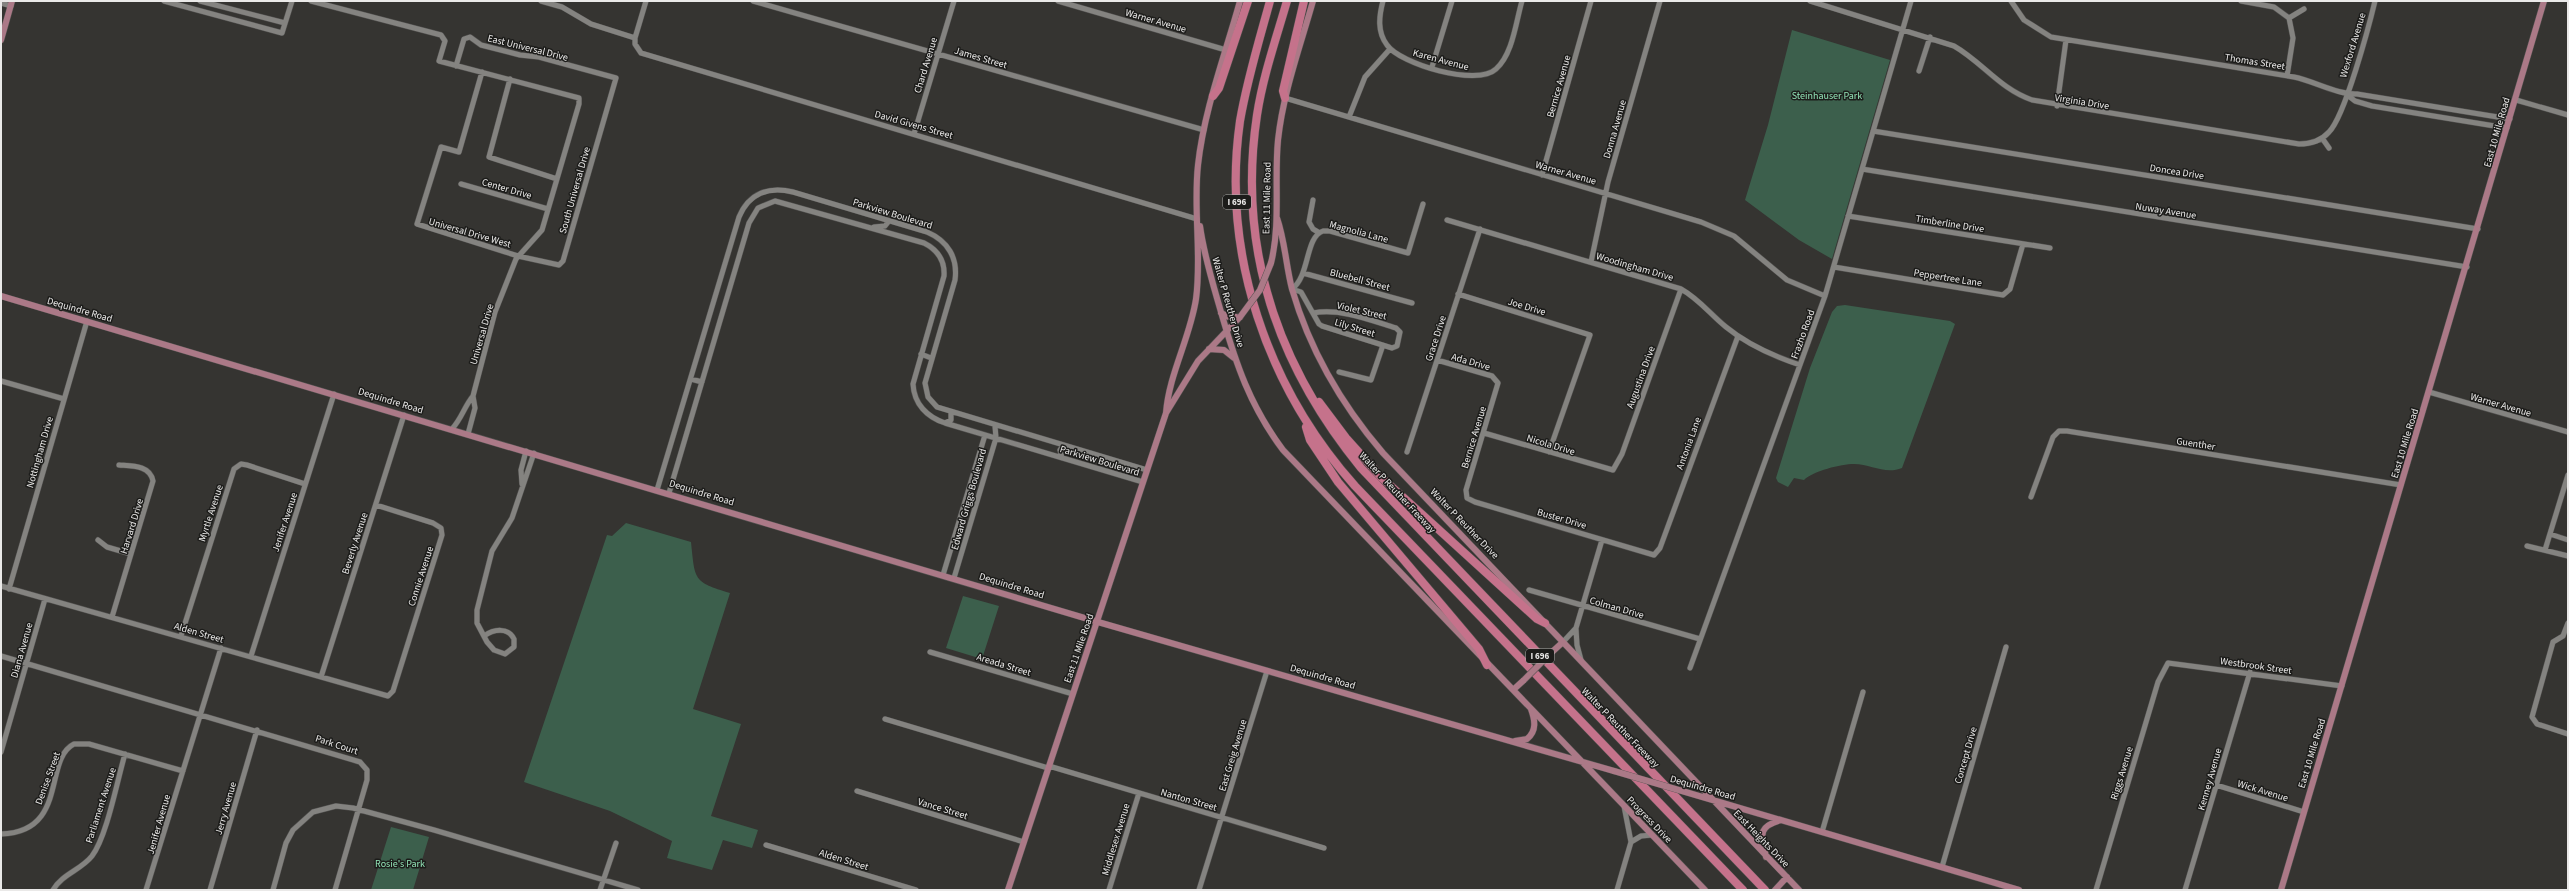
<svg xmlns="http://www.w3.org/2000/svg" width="2569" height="891" font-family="'Source Sans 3',sans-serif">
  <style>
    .green { fill: #3c5f4c }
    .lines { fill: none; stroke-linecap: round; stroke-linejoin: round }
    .minor-casing { stroke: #52514f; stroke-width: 6 }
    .major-casing { stroke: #52514f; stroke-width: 7 }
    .highway-casing { stroke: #52514f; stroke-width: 9 }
    .minor { stroke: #848380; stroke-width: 5 }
    .major { stroke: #ab7987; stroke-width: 6 }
    .highway { stroke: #c5728b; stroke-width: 8 }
    .major-bridge-casing { stroke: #52514f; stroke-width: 7; stroke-linecap: butt }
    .major-bridge { stroke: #ab7987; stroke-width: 6 }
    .labels { text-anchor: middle; stroke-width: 3; stroke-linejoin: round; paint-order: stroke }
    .shield { fill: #1c1c1a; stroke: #acacaa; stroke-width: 1 }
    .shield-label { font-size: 9px; font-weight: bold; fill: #eae9e8 }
    .street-label { font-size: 10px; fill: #eae9e8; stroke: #1c1c1a }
    .park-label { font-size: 10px; fill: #92e4b7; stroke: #1c1c1a }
  </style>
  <rect width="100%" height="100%" fill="#353431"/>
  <!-- green -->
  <path class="green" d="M1792 30 1890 60 1832 259 1799 240 1745 200 1768 125Z
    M1845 305 1950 321 1955 324 1902 468C1885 475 1871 464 1854 464 1841 464 1813 471 1804 480L1794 478 1788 487 1778 482 1776 478 1810 368 1832 312 1837 306Z
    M626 523 691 542C695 580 693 582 730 593L693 709 741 724 711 816 758 830 752 848 723 840 712 870 667 858 672 841 610 811 524 782 607 535 612 536Z
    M963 596 999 606 982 659 946 648Z
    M391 827 429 837 413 890H371Z"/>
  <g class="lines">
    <!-- minor casing -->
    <g class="minor-casing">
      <path id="minor" d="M164 1 282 33 292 1
        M200 1 285 23
        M311 1 441 35 445 41 439 61 579 98V104L542 230 516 259 495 312 473 396
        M541 1 562 7 591 24 635 38
        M646 1 635 38V44L641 53 1197 219
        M753 1 1204 130
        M1058 1 1226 50
        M1383 1C1379 16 1377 32 1387 45 1400 64 1477 87 1496 69 1513 54 1516 21 1522 1
        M1810 1 1954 46C1982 62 2000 89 2032 100L2299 144C2310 144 2321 141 2329 132 2345 116 2369 26 2375 1
        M2011 1 2024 20 2051 37 2294 77C2314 81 2338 95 2357 94L2510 119
        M2241 1 2274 7 2289 18 2293 38 2287 76
        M1 3 11 6
        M2289 18 2304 9
        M456 66 464 39 470 37 481 45 520 55 539 57 616 78 563 261 559 265 518 256 417 224 441 147 459 152 482 72
        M1432 67 1452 1
        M1919 71 1930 37
        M510 79 489 157 557 179
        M2346 94 2355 101 2372 106 2507 128
        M1285 98 1701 222 1734 236 1787 280 1825 296
        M2516 100 2568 115
        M2057 106 2066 40
        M1349 117 1365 77 1390 49
        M1873 131 2478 229
        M914 134 954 1
        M2322 138 2329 148
        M1862 169 2467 267
        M1542 175 1591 1
        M461 184 548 209
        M1313 200 1309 222 1313 229 1318 232
        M1848 216 2050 248
        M1447 220 1681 289C1699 299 1710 314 1726 327 1748 345 1773 356 1800 365
        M874 227 885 226 889 221
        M1591 262 1608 182 1660 1
        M1834 267 2003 295 2010 289 2023 244
        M1303 273 1412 303
        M1292 289 1301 292 1319 324 1322 326 1392 348 1397 346 1400 332 1396 328C1370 320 1341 308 1313 313
        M1292 289C1310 276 1305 237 1323 231H1330L1408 253 1423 204
        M1458 294 1590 335 1549 452
        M921 354 931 358
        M1437 360 1492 376 1498 383 1466 490 1467 498 1475 502 1654 555 1660 548 1738 336
        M1339 372 1371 380 1383 345
        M691 379 702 382
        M1 381 64 399
        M2429 392 2568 432
        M945 423 951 420V413
        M452 429C462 418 464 407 473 396L475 408 468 434
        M1484 433 1613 470 1622 454 1681 289
        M1407 452 1480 229
        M1062 458 1060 450 1063 446
        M522 484 521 470 526 451
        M657 490 739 217C749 193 769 186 793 192L927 232C948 241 958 258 955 280L925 383 928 397 937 407 1147 470
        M669 493 749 223 758 208 775 201 924 243C938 250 945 261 944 276L913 384C914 404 927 417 945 423L1143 482
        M2031 497 2053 437 2059 431H2067L2401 485
        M2550 534 2568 540
        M98 540 107 547 131 554
        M2527 546 2568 556
        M2545 550 2568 475
        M943 575 985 435
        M954 578 996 438 995 426
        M1 586 388 696 393 691 442 535 441 528 433 523 376 505
        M9 589 87 321
        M1529 590 1700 639
        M112 617 153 481C150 465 132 466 119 465
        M1576 629 1577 645 1581 660
        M181 636 234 469 241 464 247 465 305 484
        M484 636C494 629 508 627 514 639V647L505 654 494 650 487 642 477 623V610L492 551 512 518 534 453
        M2563 636 2553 642 2532 717 2537 724 2568 734
        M2563 636 2568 623
        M1563 642 1576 628 1602 540
        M930 652 1073 694
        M1 656 360 762 367 770V780L335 890
        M251 656 334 394
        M1690 668 1825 296 1911 1
        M321 677 404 415
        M885 719 1048 768
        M1 752 45 599
        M1049 766 1324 848
        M2216 785 2304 812
        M857 791 1024 842
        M1822 832 1863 692
        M1 834C69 832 43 759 74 744H89L183 771
        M1631 842 1641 836 1652 835
        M766 845 916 890
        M1942 867 2006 647
        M53 890C62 874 81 870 92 856 107 836 117 781 125 754
        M146 890 221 648
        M210 890 257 730
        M273 890 286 843 293 830 313 812 336 806 353 808 434 830 638 890
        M600 890 616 843
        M1109 890 1139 793
        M1199 890 1267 671
        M1617 890 1631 842 1624 806
        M2096 890 2158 682 2168 663 2342 686
        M2185 890 2250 672"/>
    </g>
    <!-- major casing -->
    <g class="major-casing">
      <path id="major" d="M1 40 12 1
        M1277 218C1285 241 1286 266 1292 289 1310 351 1341 404 1383 453L1799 890
        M1200 226C1204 256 1213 284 1221 312 1236 364 1250 406 1283 450L1705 890
        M1271 263C1281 223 1274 181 1278 140 1283 93 1300 47 1313 1
        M1 296 1098 622 1614 771
        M1221 313 1229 317H1240
        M1209 349 1224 350 1234 358
        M1166 413 1198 361 1240 317
        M1552 652 1563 642
        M1513 690 1524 680
        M1515 741 1527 739C1537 731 1535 720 1531 709
        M1682 791 2019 890
        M1766 857C1762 836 1756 827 1781 820
        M1008 890 1166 413C1169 374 1190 338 1196 299 1202 255 1193 210 1198 165 1204 110 1225 55 1240 1
        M1775 890 1787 877
        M2281 890 2544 1"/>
    </g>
    <!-- highway casing -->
    <g class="highway-casing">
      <path id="highway" d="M1270 1C1259 41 1247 80 1240 121 1221 254 1267 387 1355 486L1743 890
        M1287 1C1276 39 1263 76 1257 115 1237 248 1277 365 1361 468L1765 890
        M1213 96 1219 88 1248 1
        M1285 98 1283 91 1304 1
        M1319 402 1346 438 1382 478 1537 619 1545 623
        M1306 427 1310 440 1338 482 1479 649 1487 665"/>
    </g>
    <!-- minor -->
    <use href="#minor" class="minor"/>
    <!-- major -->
    <use href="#major" class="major"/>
    <!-- highway -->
    <use href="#highway" class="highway"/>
    <!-- major-bridge casing -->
    <g class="major-bridge-casing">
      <path id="major-bridge" d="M1240 317 1260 290 1271 263
        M1524 680 1552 652
        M1614 771 1682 791"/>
    </g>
    <!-- major-bridge -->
    <use href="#major-bridge" class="major-bridge"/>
  </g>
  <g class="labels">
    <!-- shield labels -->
    <g class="shield">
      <rect x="1223" y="195" width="28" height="14" rx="3"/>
      <rect x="1526" y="649" width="28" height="14" rx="3"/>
    </g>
    <g class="shield-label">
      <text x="1237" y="205">I 696</text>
      <text x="1540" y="659">I 696</text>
    </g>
    <!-- street labels -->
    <g class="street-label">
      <text transform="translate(1156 20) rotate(16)" y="4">Warner Avenue</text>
      <text transform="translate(2352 45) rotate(-73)" y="4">Wexford Avenue</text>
      <text transform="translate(528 47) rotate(14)" y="4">East Universal Drive</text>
      <text transform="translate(981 57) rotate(16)" y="4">James Street</text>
      <text transform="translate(1441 59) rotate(15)" y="4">Karen Avenue</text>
      <text transform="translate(2255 61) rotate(9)" y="4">Thomas Street</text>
      <text transform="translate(925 65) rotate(-73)" y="4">Chard Avenue</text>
      <text transform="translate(1558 86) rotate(-74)" y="4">Bernice Avenue</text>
      <text transform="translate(2082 101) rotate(9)" y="4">Virginia Drive</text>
      <text transform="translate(914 124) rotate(16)" y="4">David Givens Street</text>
      <text transform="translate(1614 129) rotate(-74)" y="4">Donna Avenue</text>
      <text transform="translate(2496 132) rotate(-74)" y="4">East 10 Mile Road</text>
      <text transform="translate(2177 171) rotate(9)" y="4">Doncea Drive</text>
      <text transform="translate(1566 172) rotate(16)" y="4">Warner Avenue</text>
      <text transform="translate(507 188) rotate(16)" y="4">Center Drive</text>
      <text transform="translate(574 190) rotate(-74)" y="4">South Universal Drive</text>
      <text transform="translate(1266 198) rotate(-89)" y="4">East 11 Mile Road</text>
      <text transform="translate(2166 210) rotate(9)" y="4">Nuway Avenue</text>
      <text transform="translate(893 213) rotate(17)" y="4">Parkview Boulevard</text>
      <text transform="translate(1950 223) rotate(9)" y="4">Timberline Drive</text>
      <text transform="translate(1359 231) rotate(15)" y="4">Magnolia Lane</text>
      <text transform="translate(470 232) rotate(16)" y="4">Universal Drive West</text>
      <text transform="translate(1635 266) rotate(16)" y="4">Woodingham Drive</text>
      <text transform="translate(1948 277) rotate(9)" y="4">Peppertree Lane</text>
      <text transform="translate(1360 279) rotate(15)" y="4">Bluebell Street</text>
      <text transform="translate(1229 302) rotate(74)" y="4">Walter P Reuther Drive</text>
      <text transform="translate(1527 306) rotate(17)" y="4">Joe Drive</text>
      <text transform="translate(80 309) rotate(16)" y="4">Dequindre Road</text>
      <text transform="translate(1362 310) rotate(13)" y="4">Violet Street</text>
      <text transform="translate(1355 327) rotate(17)" y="4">Lily Street</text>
      <text transform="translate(481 334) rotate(-74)" y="4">Universal Drive</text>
      <text transform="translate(1802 334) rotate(-70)" y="4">Frazho Road</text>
      <text transform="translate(1435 338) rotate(-72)" y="4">Grace Drive</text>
      <text transform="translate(1471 361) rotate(16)" y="4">Ada Drive</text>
      <text transform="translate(1640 377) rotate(-70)" y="4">Augustina Drive</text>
      <text transform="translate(391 400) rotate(17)" y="4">Dequindre Road</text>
      <text transform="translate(2501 404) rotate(16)" y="4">Warner Avenue</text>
      <text transform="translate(1473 437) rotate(-73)" y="4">Bernice Avenue</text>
      <text transform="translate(1688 443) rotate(-70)" y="4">Antonia Lane</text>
      <text transform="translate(2196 443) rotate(9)" y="4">Guenther</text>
      <text transform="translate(2404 443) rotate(-73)" y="4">East 10 Mile Road</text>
      <text transform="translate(1551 444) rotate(17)" y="4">Nicola Drive</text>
      <text transform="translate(39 452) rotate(-74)" y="4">Nottingham Drive</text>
      <text transform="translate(1100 460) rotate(17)" y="4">Parkview Boulevard</text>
      <text transform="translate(702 492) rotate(17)" y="4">Dequindre Road</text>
      <text transform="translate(1398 492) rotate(47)" y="4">Walter P Reuther Freeway</text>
      <text transform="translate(968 499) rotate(-74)" y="4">Edward Griggs Boulevard</text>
      <text transform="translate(210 513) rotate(-72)" y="4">Myrtle Avenue</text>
      <text transform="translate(1562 518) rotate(16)" y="4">Buster Drive</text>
      <text transform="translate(284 522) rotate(-72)" y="4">Jenifer Avenue</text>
      <text transform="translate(1465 523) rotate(46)" y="4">Walter P Reuther Drive</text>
      <text transform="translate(131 526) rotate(-73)" y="4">Harvard Drive</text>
      <text transform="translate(354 543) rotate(-72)" y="4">Beverly Avenue</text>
      <text transform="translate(420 576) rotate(-72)" y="4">Connie Avenue</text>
      <text transform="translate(1012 585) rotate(17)" y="4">Dequindre Road</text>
      <text transform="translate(1617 607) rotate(16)" y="4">Colman Drive</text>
      <text transform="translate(199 632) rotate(16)" y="4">Alden Street</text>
      <text transform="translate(1078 648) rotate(-71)" y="4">East 11 Mile Road</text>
      <text transform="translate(21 650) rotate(-74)" y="4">Diana Avenue</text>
      <text transform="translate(1004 664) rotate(17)" y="4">Areada Street</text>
      <text transform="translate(2256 665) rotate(8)" y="4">Westbrook Street</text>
      <text transform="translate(1323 676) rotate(16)" y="4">Dequindre Road</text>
      <text transform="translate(1621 727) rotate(46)" y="4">Walter P Reuther Freeway</text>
      <text transform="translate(337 744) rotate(18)" y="4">Park Court</text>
      <text transform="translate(2311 753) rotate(-73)" y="4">East 10 Mile Road</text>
      <text transform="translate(1232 755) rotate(-73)" y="4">East Greig Avenue</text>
      <text transform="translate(1965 755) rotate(-74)" y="4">Concept Drive</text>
      <text transform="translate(2121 773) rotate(-73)" y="4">Riggs Avenue</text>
      <text transform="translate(47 778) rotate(-70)" y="4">Denise Street</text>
      <text transform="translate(2209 779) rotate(-74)" y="4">Kenney Avenue</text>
      <text transform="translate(1703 787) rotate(16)" y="4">Dequindre Road</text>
      <text transform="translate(2263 790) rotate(17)" y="4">Wick Avenue</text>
      <text transform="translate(1189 799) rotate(16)" y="4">Nanton Street</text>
      <text transform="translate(100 805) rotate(-72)" y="4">Parliament Avenue</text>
      <text transform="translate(225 808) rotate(-74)" y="4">Jerry Avenue</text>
      <text transform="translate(943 808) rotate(17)" y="4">Vance Street</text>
      <text transform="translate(1650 819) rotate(46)" y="4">Progress Drive</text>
      <text transform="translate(158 824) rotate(-74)" y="4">Jenifer Avenue</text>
      <text transform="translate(1762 838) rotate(46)" y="4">East Heights Drive</text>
      <text transform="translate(1115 839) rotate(-73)" y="4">Middlesex Avenue</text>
      <text transform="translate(844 859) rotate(17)" y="4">Alden Street</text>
    </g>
    <!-- park labels -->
    <g class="park-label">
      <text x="1827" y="99">Steinhauser Park</text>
      <text x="400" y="867">Rosie's Park</text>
    </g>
  </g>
  <!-- border -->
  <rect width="2569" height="891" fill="none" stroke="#eae9e8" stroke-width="4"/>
</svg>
